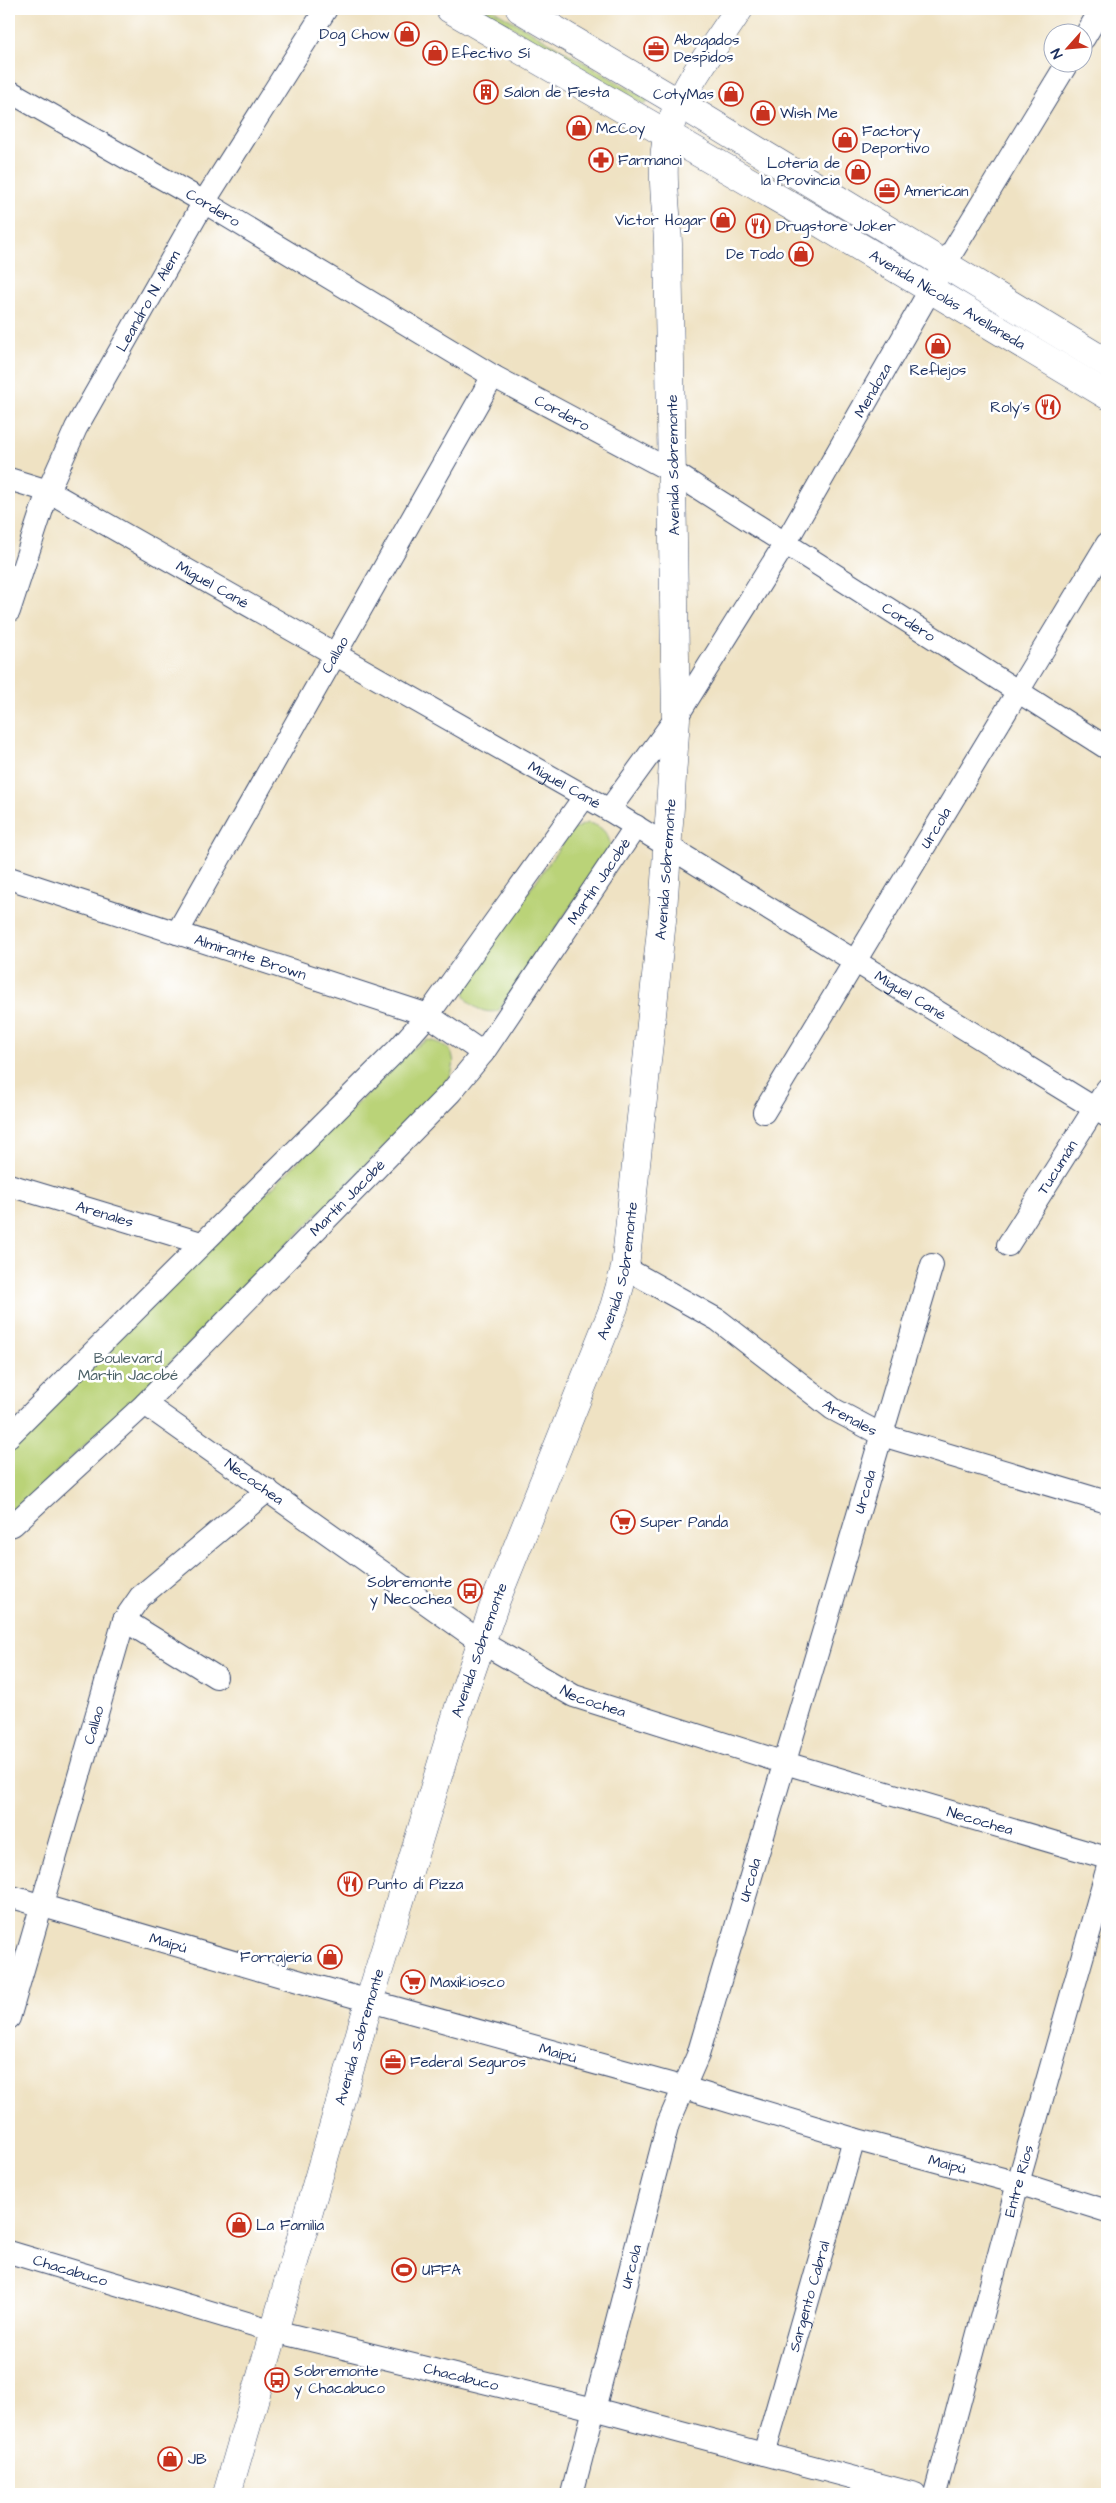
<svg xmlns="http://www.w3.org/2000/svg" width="1116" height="2503" font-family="'Architects Daughter',sans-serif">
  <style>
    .green { fill: #bad378; stroke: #6a816b }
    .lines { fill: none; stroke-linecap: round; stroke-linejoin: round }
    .minor-casing { stroke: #3b4a6d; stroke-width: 24 }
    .secondary-casing { stroke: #3b4a6d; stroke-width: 29 }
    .minor { stroke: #fff; stroke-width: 22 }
    .secondary { stroke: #fff; stroke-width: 28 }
    .labels { text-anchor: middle; stroke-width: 5; stroke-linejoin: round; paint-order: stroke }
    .poi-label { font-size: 15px; fill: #1b2f5e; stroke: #fff; text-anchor: start }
    .street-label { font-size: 15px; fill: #1b2f5e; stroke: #fff }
    .park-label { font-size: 15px; fill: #4b6066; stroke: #fff }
  </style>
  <rect width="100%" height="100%" fill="#fff"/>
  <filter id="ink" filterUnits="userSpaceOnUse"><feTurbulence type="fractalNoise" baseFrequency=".02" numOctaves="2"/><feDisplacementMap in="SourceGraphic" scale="10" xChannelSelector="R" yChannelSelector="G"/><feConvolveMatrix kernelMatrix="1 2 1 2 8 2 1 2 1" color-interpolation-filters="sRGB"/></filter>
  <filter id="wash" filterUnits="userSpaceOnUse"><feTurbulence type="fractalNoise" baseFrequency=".0096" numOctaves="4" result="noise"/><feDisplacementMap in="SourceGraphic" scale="20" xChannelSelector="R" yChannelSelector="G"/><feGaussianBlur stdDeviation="1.12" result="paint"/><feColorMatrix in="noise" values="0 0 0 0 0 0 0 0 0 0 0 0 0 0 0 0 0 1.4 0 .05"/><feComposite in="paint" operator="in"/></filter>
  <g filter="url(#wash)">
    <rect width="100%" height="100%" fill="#efe2c3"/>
    <!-- green -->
    <path class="green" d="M481 9H492L648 100 645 105Z
      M587 823C601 825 609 833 611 848L498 1011C481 1015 463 1003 463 985L572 830Z
      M428 1040C456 1044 460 1064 445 1085L147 1386 9 1516V1448L412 1049Z"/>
  </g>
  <g filter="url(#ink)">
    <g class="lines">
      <!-- minor casing -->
      <g class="minor-casing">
        <g id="minor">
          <path d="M1084 38 1101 9"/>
          <path id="s1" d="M9 91 204 202 493 376 673 472 1107 748"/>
          <path id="s2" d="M9 479 48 491 609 810 1107 1116"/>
          <path id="s3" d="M9 611 48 491 76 428 204 202 326 9"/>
          <path id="s4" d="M609 810 676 718 786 542 945 264 1068 62"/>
          <path id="s5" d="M9 878 428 1015 483 1053"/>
          <path id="s6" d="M177 933 493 376"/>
          <path id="s7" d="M764 1112 1107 544"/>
          <path id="s8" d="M9 1185 201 1243"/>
          <path id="s9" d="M1008 1245 1107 1089"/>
          <path id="s10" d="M625 1268 718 1320 833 1409 882 1435 1107 1502"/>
          <path id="s11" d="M145 1404 481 1642 574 1696 785 1763 1107 1858"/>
          <path d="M9 1436 398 1049 428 1015 585 796"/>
          <path id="s12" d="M9 1526 13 1525 145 1404 451 1092 483 1053 636 826"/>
          <path d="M124 1620 216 1677"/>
          <path id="s13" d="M9 1896 305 1983 685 2088 854 2139 1018 2183 1107 2211"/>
          <path id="s14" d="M9 2018 124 1620 140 1597 268 1490"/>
          <path id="s15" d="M9 2252 274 2331 594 2409 915 2494"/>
          <path id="s16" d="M764 2454 854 2139"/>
          <path id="s17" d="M572 2494 668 2124 698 2055 932 1265"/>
          <path id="s18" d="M935 2494 1018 2183 1107 1870"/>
        </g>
      </g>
      <!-- secondary casing -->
      <g class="secondary-casing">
        <g id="secondary">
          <path id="s19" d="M450 9 805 214 1107 395"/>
          <path d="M520 9 679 103 1107 363"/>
          <path id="s20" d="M227 2494 370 1999 459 1707 496 1600 614 1307 625 1268 663 911 676 718 668 244C667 209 659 168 668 134 679 90 715 47 739 9"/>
        </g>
      </g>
      <!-- minor -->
      <use href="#minor" class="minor"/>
      <!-- secondary -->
      <use href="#secondary" class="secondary"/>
    </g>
  </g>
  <!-- icons -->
  <defs>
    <g id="shop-ring" transform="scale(1.25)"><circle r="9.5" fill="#fff" stroke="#c8321e" stroke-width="1.5"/><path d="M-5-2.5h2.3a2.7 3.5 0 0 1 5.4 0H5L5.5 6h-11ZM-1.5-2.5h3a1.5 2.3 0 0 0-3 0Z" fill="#c8321e"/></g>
    <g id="office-ring" transform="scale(1.25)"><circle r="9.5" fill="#fff" stroke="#c8321e" stroke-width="1.5"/><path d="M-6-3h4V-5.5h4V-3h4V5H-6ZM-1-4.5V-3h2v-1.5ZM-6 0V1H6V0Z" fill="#c8321e"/></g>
    <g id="building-ring" transform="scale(1.25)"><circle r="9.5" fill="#fff" stroke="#c8321e" stroke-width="1.5"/><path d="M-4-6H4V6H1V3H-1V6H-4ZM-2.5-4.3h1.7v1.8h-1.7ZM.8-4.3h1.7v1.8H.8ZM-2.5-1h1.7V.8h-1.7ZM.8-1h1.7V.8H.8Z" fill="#c8321e"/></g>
    <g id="pharmacy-ring" transform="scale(1.25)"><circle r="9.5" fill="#fff" stroke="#c8321e" stroke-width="1.5"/><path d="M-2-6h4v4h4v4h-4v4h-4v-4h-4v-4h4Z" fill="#c8321e"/></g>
    <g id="restaurant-ring" transform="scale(1.25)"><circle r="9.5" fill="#fff" stroke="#c8321e" stroke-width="1.5"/><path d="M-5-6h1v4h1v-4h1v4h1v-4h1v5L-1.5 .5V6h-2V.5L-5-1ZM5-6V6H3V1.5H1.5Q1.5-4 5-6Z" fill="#c8321e"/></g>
    <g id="supermarket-ring" transform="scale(1.25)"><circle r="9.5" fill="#fff" stroke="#c8321e" stroke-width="1.5"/><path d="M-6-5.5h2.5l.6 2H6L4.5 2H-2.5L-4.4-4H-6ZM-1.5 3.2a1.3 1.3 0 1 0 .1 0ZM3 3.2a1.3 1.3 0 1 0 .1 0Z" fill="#c8321e"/></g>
    <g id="bus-ring" transform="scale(1.25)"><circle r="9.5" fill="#fff" stroke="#c8321e" stroke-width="1.5"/><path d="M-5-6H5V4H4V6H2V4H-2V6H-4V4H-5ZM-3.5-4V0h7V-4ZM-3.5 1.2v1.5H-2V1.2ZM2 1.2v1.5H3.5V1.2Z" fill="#c8321e"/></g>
    <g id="stadium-ring" transform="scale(1.25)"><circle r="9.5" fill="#fff" stroke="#c8321e" stroke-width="1.5"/><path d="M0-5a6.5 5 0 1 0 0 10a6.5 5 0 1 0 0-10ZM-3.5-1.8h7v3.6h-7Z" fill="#c8321e"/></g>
  </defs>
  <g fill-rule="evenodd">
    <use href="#shop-ring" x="407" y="34"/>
    <use href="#office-ring" x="656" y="49"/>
    <use href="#shop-ring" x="435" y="53"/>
    <use href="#building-ring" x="486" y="92"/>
    <use href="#shop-ring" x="731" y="94"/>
    <use href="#shop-ring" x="763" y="113"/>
    <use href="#shop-ring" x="579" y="128"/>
    <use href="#shop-ring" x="845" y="140"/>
    <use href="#pharmacy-ring" x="601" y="160"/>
    <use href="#shop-ring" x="858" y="172"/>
    <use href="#office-ring" x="887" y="191"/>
    <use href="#shop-ring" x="723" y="220"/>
    <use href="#restaurant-ring" x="758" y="226"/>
    <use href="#shop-ring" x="801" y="254"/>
    <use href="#shop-ring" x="938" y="346"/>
    <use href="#restaurant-ring" x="1048" y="407"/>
    <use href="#supermarket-ring" x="623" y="1522"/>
    <use href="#bus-ring" x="470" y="1591"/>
    <use href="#restaurant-ring" x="350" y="1884"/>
    <use href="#shop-ring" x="330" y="1957"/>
    <use href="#supermarket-ring" x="413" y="1982"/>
    <use href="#office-ring" x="393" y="2062"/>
    <use href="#shop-ring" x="239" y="2225"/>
    <use href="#stadium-ring" x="404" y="2270"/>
    <use href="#bus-ring" x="277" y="2380"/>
    <use href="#shop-ring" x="170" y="2459"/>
  </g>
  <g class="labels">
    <!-- poi labels -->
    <g class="poi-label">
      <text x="390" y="39" text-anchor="end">Dog Chow</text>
      <text x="674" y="45">Abogados<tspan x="674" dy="17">Despidos</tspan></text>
      <text x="452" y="58">Efectivo Sí</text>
      <text x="504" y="97">Salon de Fiesta</text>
      <text x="714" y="99" text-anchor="end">CotyMas</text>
      <text x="780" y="118">Wish Me</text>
      <text x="596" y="133">McCoy</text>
      <text x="862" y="136">Factory<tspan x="862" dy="17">Deportivo</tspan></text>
      <text x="618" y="165">Farmanoi</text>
      <text x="840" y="168" text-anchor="end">Lotería de<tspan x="840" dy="17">la Provincia</tspan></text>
      <text x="904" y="196">American</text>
      <text x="706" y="225" text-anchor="end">Victor Hogar</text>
      <text x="776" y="231">Drugstore Joker</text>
      <text x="784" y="259" text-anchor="end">De Todo</text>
      <text x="938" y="375" text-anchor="middle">Reflejos</text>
      <text x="1030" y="412" text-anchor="end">Roly's</text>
      <text x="640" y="1527">Super Panda</text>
      <text x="452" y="1587" text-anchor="end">Sobremonte<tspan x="452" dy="17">y Necochea</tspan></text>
      <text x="368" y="1889">Punto di Pizza</text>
      <text x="312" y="1962" text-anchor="end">Forrajería</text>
      <text x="430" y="1987">Maxikiosco</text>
      <text x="410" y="2067">Federal Seguros</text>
      <text x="256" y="2230">La Familia</text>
      <text x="422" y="2275">UFFA</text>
      <text x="294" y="2376">Sobremonte<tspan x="294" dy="17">y Chacabuco</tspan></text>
      <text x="188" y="2464">JB</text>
    </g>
    <!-- street labels -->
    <g class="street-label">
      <text dy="5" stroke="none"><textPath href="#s1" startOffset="235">Cordero</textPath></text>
      <text dy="5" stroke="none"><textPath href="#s19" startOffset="576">Avenida Nicolás Avellaneda</textPath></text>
      <text dy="5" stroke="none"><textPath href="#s3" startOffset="341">Leandro N. Alem</textPath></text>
      <text dy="5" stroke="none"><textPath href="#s4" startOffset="496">Mendoza</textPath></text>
      <text dy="5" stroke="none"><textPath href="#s1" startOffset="640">Cordero</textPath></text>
      <text transform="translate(673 465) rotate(-91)" y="5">Avenida Sobremonte</text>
      <text dy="5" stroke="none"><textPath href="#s2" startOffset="230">Miguel Cané</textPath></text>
      <text dy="5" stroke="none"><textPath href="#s1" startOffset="1045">Cordero</textPath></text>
      <text dy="5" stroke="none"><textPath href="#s6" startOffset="320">Callao</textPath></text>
      <text dy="5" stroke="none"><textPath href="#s2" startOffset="635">Miguel Cané</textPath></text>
      <text dy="5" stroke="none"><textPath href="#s7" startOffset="332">Urcola</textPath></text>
      <text dy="5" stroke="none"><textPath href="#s20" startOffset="1691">Avenida Sobremonte</textPath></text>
      <text dy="5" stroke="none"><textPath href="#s12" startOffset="878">Martín Jacobé</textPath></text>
      <text dy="5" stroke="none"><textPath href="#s5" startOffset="254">Almirante Brown</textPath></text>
      <text dy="5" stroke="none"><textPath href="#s2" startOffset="1040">Miguel Cané</textPath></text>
      <text dy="5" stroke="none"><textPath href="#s9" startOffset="92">Tucumán</textPath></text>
      <text dy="5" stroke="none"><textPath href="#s12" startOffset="472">Martín Jacobé</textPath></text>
      <text dy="5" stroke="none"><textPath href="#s8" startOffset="100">Arenales</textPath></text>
      <text dy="5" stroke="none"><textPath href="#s20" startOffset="1286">Avenida Sobremonte</textPath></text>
      <text dy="5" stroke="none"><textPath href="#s10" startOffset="271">Arenales</textPath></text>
      <text dy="5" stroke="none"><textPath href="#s11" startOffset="134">Necochea</textPath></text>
      <text dy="5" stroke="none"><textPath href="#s17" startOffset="1045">Urcola</textPath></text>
      <text dy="5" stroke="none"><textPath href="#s20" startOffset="881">Avenida Sobremonte</textPath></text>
      <text dy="5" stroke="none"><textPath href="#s11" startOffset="539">Necochea</textPath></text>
      <text dy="5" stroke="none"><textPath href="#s14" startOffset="305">Callao</textPath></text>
      <text dy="5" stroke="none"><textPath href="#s11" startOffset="944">Necochea</textPath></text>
      <text dy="5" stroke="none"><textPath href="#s17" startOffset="640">Urcola</textPath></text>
      <text dy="5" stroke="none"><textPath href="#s13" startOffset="166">Maipú</textPath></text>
      <text dy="5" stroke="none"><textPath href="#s20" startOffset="476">Avenida Sobremonte</textPath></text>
      <text dy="5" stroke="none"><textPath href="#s13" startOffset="571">Maipú</textPath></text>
      <text dy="5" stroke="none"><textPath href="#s13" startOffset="976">Maipú</textPath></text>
      <text dy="5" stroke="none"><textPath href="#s18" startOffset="324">Entre Ríos</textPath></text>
      <text dy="5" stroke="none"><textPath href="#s17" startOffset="235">Urcola</textPath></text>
      <text dy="5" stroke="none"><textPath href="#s15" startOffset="64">Chacabuco</textPath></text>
      <text dy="5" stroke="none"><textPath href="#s16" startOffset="164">Sargento Cabral</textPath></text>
      <text dy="5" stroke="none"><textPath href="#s15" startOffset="469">Chacabuco</textPath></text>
    </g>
    <!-- park labels -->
    <g class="park-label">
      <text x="128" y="1363">Boulevard<tspan x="128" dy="17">Martín Jacobé</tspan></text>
    </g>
  </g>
  <!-- margin -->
  <rect width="1116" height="2503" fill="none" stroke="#fff" stroke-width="30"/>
  <!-- north arrow -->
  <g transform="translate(1068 48) rotate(243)"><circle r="24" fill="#ffffff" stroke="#a4acbf"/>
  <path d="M0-4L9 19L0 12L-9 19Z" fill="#c8321e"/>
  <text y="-8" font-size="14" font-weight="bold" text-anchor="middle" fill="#1b2f5e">N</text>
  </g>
</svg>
